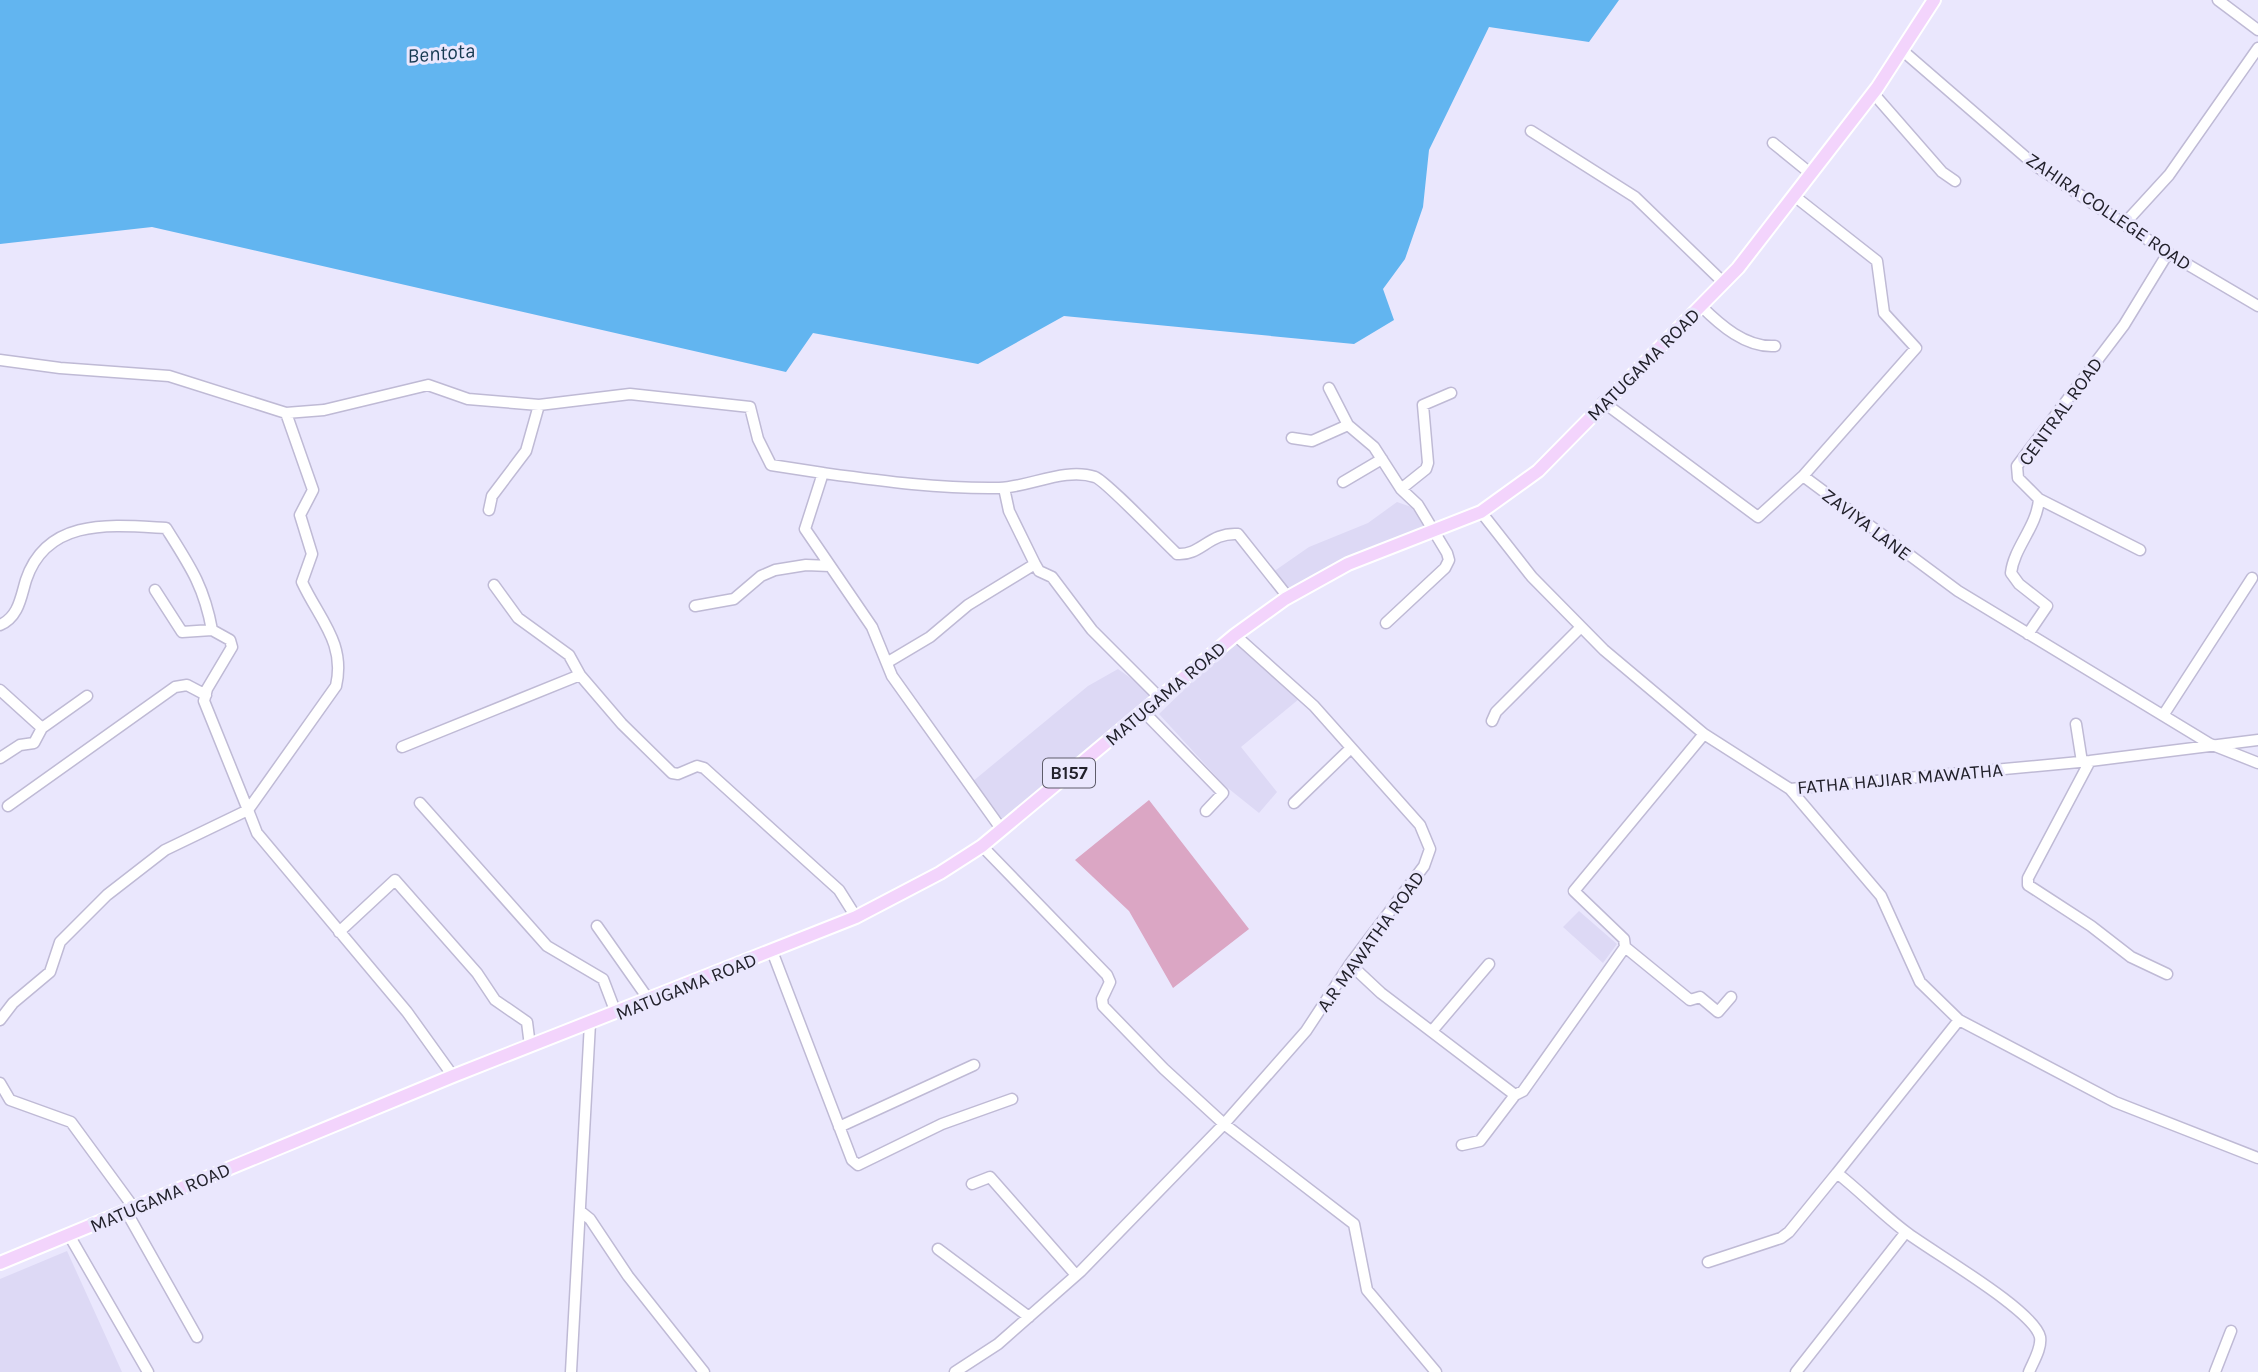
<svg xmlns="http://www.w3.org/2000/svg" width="2258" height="1372" font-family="Karla,sans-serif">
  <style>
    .built { fill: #ddd9f5 }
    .green { fill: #dba6c4 }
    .water { fill: #62b5f0 }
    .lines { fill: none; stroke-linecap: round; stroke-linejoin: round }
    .minor-casing { stroke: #bfbad5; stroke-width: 13 }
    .major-casing { stroke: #fff; stroke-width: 16 }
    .minor { stroke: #fff; stroke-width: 10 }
    .major { stroke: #f3d4fc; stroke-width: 12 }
    .labels { text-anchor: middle; stroke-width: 6; stroke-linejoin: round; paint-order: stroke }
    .shield { fill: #eae7fd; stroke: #5e5c6a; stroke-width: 2 }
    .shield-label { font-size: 18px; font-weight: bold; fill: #22212b }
    .street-label { font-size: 19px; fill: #22212b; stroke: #eae7fd }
    .water-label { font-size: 21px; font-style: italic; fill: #173a52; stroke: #eae7fd }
  </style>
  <rect width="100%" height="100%" fill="#eae7fd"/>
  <!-- built -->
  <path class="built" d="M1397 502 1420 510 1430 529 1289 593 1273 572 1309 547 1368 523Z
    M1236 639 1299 699 1241 747 1277 792 1259 813 1224 785 1159 714Z
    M1118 669 1153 694 1004 824 972 782 1088 686Z
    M1579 911 1617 944 1603 963 1563 927Z
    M67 1251 122 1372H0V1279Z"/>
  <!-- green -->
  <path class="green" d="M1149 800 1249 929 1173 988 1129 911 1075 860Z"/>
  <!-- water -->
  <path class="water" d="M0 0H1619L1589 42 1489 27 1429 150 1423 207 1405 259 1383 289 1394 320 1354 344 1064 316 978 364 813 333 786 372 152 227 0 244Z"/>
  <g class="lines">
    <!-- minor casing -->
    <g class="minor-casing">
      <path id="minor" d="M2218 0 2258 30
        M1903 51 2036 166 2168 253 2258 306
        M1873 93 1942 172 1955 181
        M1531 131 1635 197 1724 283
        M1773 143 1810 173
        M1793 195 1877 261 1884 313 1916 348 1803 476 1958 591 2210 744 2258 763
        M2125 223 2169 175 2258 48
        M1701 306C1720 325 1746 348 1775 346
        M0 360 60 368 169 376 286 413 324 410 428 385 468 399 539 405 630 394 750 407 758 439 771 465 823 473
        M1329 388 1348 425
        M1603 402 1758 517 1803 476
        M286 413 313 490 300 515 312 554 302 582C319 619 346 643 336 686L248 810 257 833 407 1012 453 1076
        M1292 438 1312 441 1348 425 1374 447 1401 489 1418 505 1447 553 1449 560 1445 568 1386 623
        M1343 482 1382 459
        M1004 488 1009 511 1035 564
        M1401 489 1426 469 1428 463 1423 405 1451 393
        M2039 499 2140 550
        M489 510 492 496 526 451 539 405
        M1481 512 1532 577 1604 650 1704 734 1790 789 2090 761 2258 740
        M494 585 518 618 569 655 580 675 622 724 672 773 678 774 697 766 704 768 839 890 856 917
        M695 606 734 599 761 576 775 570 806 565 830 566
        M0 625C19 617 21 596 26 580 47 517 112 525 166 528 190 566 204 586 212 630
        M2028 634 2047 606 2019 584 2011 573C2014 547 2037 527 2039 499L2018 478 2017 466 2124 325 2168 253
        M888 662 930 637 968 605 1035 564 1039 571 1052 577 1092 630 1159 697
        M0 690 42 728
        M1143 711 1223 793 1206 811
        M2164 714 2252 578
        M1492 721 1496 712 1581 627
        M2076 724 2082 762
        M402 747 580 675
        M0 758 20 745 34 743 42 728 87 696
        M2090 761 2028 878V885L2091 926 2131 957 2167 974
        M1790 789 1881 896 1920 982 1959 1020 2115 1102 2258 1158
        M420 803 547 946 603 979 616 1013
        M1294 803 1351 748
        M8 806 175 687 187 685 206 695
        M1002 830 892 676 872 627 805 529 823 473C882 481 940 489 999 488 1030 487 1065 467 1095 477 1106 481 1164 542 1177 554 1201 556 1209 532 1238 534L1288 597
        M982 846 1107 975 1110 982 1102 999 1103 1006 1164 1069 1224 1124 1354 1224 1367 1290 1436 1372
        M597 926 649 1000
        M339 932 395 880 477 973 495 1000 527 1022 530 1046
        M1625 947 1690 1000 1700 997 1718 1012 1731 997
        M772 951 852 1160 858 1165 942 1124 1012 1099
        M1350 964 1381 993 1515 1095 1523 1091 1625 947 1624 939 1574 891 1704 734
        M0 1020 13 1003 50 972 60 942 107 895 165 850 248 810 204 701 207 689 232 647 230 640 212 630 182 632 155 590
        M1959 1020 1837 1173C1861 1192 1882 1214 1906 1232 1932 1252 2034 1310 2040 1337 2042 1348 2033 1362 2029 1372
        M1432 1031 1489 964
        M0 1083 10 1100 71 1122 134 1208
        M839 1127 974 1065
        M1462 1145 1480 1141 1515 1095
        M972 1184 990 1177 1076 1275
        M126 1211 197 1337
        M580 1211 590 1219 628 1276 704 1372
        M69 1235 148 1372
        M938 1249 1029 1317
        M1708 1262 1781 1238 1789 1232 1837 1173
        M571 1372 590 1023
        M955 1372 998 1344 1081 1271 1224 1124 1306 1031 1350 964 1424 866 1430 849 1420 825 1314 706 1235 635
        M1796 1372 1906 1232
        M2215 1372 2231 1331"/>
    </g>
    <!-- major casing -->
    <g class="major-casing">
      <path id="major" d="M0 1263 453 1076 856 917 940 873 982 846 1235 635 1285 599 1348 564 1481 512 1538 471 1738 268 1877 88 1934 0"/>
    </g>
    <!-- minor -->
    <use href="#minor" class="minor"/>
    <!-- major -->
    <use href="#major" class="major"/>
  </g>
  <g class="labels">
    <!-- shield labels -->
    <rect class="shield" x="1043" y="758.5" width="52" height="29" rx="5"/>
    <g class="shield-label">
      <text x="1069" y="779">B157</text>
    </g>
    <!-- street labels -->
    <g class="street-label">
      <text transform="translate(2109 211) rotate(34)" y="7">ZAHIRA COLLEGE ROAD</text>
      <text transform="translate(1643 364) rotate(-45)" y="7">MATUGAMA ROAD</text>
      <text transform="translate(2060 411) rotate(-54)" y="7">CENTRAL ROAD</text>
      <text transform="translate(1867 524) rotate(37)" y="7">ZAVIYA LANE</text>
      <text transform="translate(1165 693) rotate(-40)" y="7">MATUGAMA ROAD</text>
      <text transform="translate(1900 778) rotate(-5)" y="7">FATHA HAJIAR MAWATHA</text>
      <text transform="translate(1370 941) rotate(-54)" y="7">A.R MAWATHA ROAD</text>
      <text transform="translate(686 986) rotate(-22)" y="7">MATUGAMA ROAD</text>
      <text transform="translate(160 1197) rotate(-23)" y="7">MATUGAMA ROAD</text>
    </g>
    <!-- water labels -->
    <g class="water-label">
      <text transform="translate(441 53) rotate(-5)" y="7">Bentota</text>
    </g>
  </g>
</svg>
